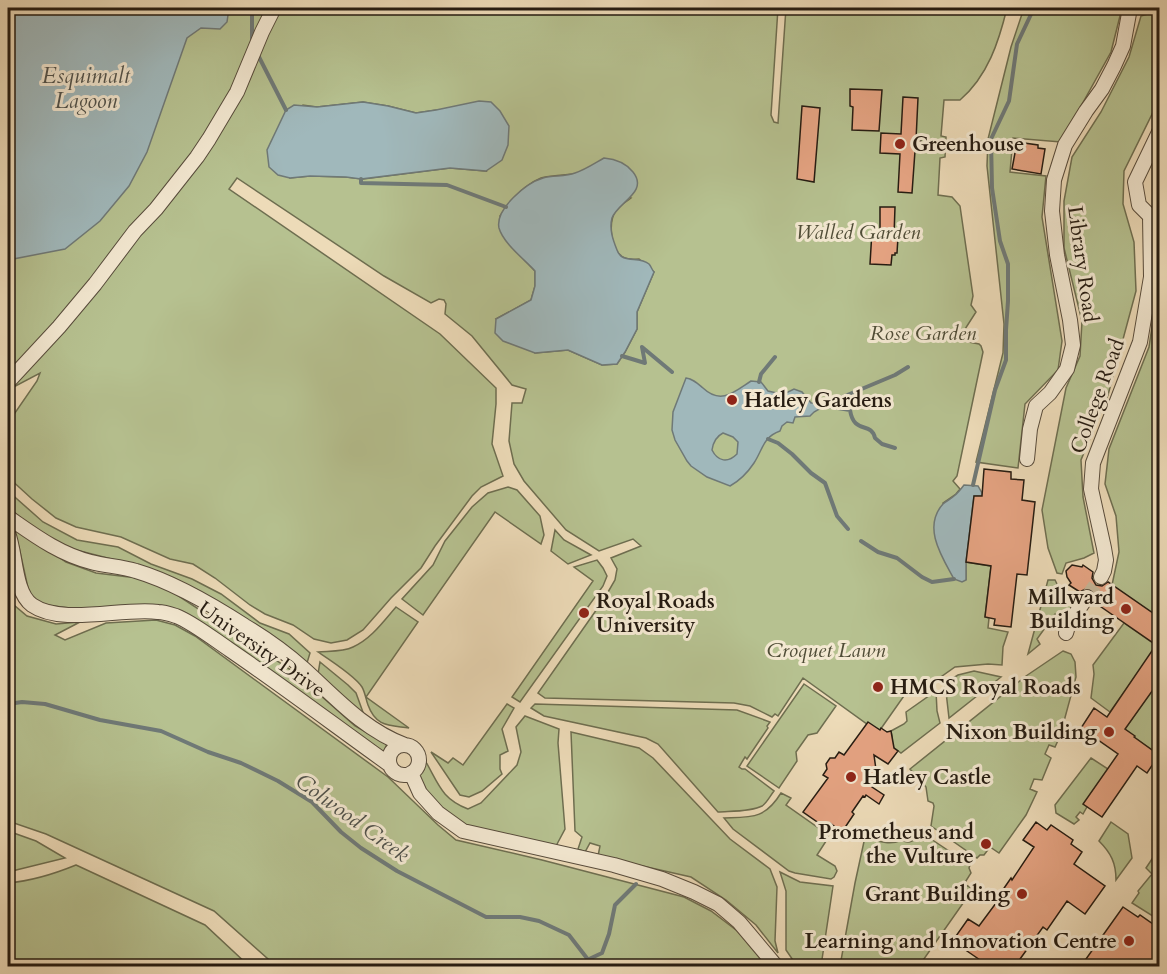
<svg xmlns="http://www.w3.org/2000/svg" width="1167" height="974" font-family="Cardo,serif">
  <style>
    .green { fill: #b6c190; stroke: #6e6e50; stroke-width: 1.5; fill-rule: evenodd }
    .water { fill: #a0b8bb; stroke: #6f7977; stroke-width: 1.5; fill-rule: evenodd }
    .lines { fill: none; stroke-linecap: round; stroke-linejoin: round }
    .stream { stroke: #6f7977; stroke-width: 4 }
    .building { fill: #e6a483; stroke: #251b11; stroke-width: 1.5 }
    .minor-tunnel { stroke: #c5b597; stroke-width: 14; stroke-dasharray: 14 7; stroke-linecap: butt }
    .minor-casing { stroke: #574b3b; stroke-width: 16 }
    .minor { stroke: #f3e8d1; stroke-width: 14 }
    .poi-dot { fill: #8f2418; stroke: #f3e8d1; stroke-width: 2 }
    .labels { text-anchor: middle; stroke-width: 6; stroke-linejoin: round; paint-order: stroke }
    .poi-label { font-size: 21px; font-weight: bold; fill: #251b11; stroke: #f3e8d1; text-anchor: start }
    .park-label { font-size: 21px; font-style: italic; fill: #504d37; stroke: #f3e8d1 }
    .street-label { font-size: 21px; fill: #251b11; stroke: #f3e8d1 }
    .water-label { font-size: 22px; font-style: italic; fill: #50524c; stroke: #f3e8d1 }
  </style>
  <rect width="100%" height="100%" fill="#eddbb8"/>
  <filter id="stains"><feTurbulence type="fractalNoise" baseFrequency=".00333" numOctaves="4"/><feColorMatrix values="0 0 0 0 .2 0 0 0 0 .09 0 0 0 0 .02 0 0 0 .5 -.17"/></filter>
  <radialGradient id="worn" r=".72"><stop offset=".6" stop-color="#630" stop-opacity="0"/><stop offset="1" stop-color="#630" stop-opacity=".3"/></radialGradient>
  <!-- green -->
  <path class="green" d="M8 8H778L771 115 774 122 778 123 786 8H1007C999 41 988 76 960 100H944L941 136 946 137 945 157 940 158 938 195 952 197 960 206 973 296 971 305 976 312 958 340 979 344 981 346 983 352 957 476 953 481 960 489 956 494 943 503 966 580V562L991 566 985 617 989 618 988 628 1008 632 1003 647 1002 665 988 664 955 667 925 688 923 689 913 683 880 730 867 724 803 678 778 716 775 714 772 717 750 706 734 703 545 698 538 693 604 599 615 580 617 569 611 558 641 546 633 539 599 551 566 530 524 481 514 464 509 441 512 403H522L526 389 512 385 472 336 445 314 446 304 444 300 439 299 431 303 384 276 237 178 229 189 440 334 496 388V404L492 444 503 476 481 487 472 496 435 546 421 568 391 598 363 630 347 640 331 643 314 639 293 625 265 614 250 605 215 578 193 564 170 559 121 537 76 527 56 518 32 499 8 477V423L37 381 40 373 8 390ZM363 102 388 106 416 113 436 110 486 171 450 168 363 179 346 177 310 176 290 178 303 105 317 107ZM574 174 631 198C626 202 619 205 616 210 608 222 610 252 625 258 629 260 634 259 639 259L654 272 637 312V329L625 352 617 364 602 365 568 350 535 353 496 319 531 300 535 286V271L505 239 500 216C510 201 523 185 541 178 551 175 564 175 574 174Z
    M1024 8H1122L1111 52 1061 142 1013 138 1010 172 1046 176 1042 217 1062 341 1058 370 1025 404 1018 468 976 462 1003 353 1004 324 987 166 988 139 1011 47Z
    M1151 13 1159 23V100L1124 171 1123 204 1134 242 1136 291 1108 395 1081 460 1083 497 1094 553 1084 558 1066 563 1062 574 1057 573 1048 548 1042 510 1066 388 1080 356 1082 321 1064 248V201L1072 157 1101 112 1129 57 1141 16Z
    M1159 279V618L1112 585 1119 552 1116 516 1105 484 1109 449 1149 347Z
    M508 487 517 490 540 516 544 535 541 544 495 512 423 615 402 599 433 565 445 541 472 507 488 493Z
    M8 491 43 522 77 540 118 547 151 564 192 579 221 594 260 623 289 634 310 653 307 663 139 566 76 550 55 541 33 528 8 507Z
    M11 525 66 562 96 573 137 578 168 589 294 672 355 726 387 744 383 753 180 611 160 605 78 609 46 605 33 599 28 588 19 547Z
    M555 530 564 540 591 555 568 564 551 551Z
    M597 560 603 568 607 576 603 586 520 702 512 697 593 581 574 567Z
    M1048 580H1055L1060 590 1078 602 1066 616 1055 614 1037 639 1040 644 1028 654Z
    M8 600 27 616 56 624 80 622 55 635 65 640 106 623 156 620 175 625 195 636 388 777 438 825 456 840 542 860 684 897 711 911 740 933 768 966H276L214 911 46 834 8 821Z
    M396 607 418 622 366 697 409 728C389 725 376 727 368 705 366 700 365 692 362 687 355 676 330 660 318 652 329 651 343 652 353 647 371 639 383 622 396 607Z
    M1124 623 1157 646 1110 712 1091 698 1094 674 1093 665Z
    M1063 651 1071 654 1075 662 1076 677 1060 736 1055 747 1049 745 1045 754 1051 758 1042 780 1034 779 1030 789 1037 792 1026 815 999 853 990 847 984 855H980L977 858 931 826 934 806 933 803 928 801 926 787 910 769 1026 676Z
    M320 662 348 685 356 693 364 715 318 674Z
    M974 671 1001 677 949 718 945 683 958 675Z
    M1159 680V755L1134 737 1125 729Z
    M804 684 836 706 817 733 808 735 796 752 797 761 779 788 747 766Z
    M936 691 937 711 940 723 901 753 885 741 888 738 892 737 891 731 904 724 907 721 906 712Z
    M507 704 514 708 502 729 508 751 500 755V769L502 774 482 791 469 797 460 795 431 752 448 763 453 758 463 765Z
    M535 704 737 710 770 722 767 726 768 728 747 759 745 757 739 767 742 769H745L774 791C770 796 767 803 762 806 751 812 730 811 718 812L658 744 646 738 544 716 531 708Z
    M525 716 559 729 558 743 565 829 556 846 470 828 442 809 426 790 417 775 423 770 426 762C439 785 442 799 468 809L481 803 517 765 521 752 516 727Z
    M571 732 639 748 653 758 730 839 770 869 777 887 775 941 778 953 756 925 726 900 691 877 598 856 600 846 590 843 585 852 578 849 582 837 575 831Z
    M1091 758 1108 769 1083 814 1080 812 1076 817 1079 820 1074 824 1056 813 1055 805Z
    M781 793 791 798 786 805 827 834 828 838 817 855 835 866 837 871 834 877 831 879 795 873 789 871 733 829 724 818C752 817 765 819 781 793Z
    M1111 822 1128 834 1132 858 1116 880C1116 863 1111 853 1099 841Z
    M8 831 36 841 65 858 8 872Z
    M925 835 970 865 969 868 971 873 964 884 973 889 919 966H840L855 883 865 837C878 841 889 846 902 840 909 845 913 840 919 837L921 838Z
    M1158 850 1160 852 1159 920 1132 903 1139 893 1138 891 1152 874 1146 868Z
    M76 865 205 925 249 966H8V883C31 881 54 874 76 865Z
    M780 872 800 882 833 886 821 966H797L786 950V891Z"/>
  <!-- water -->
  <path class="water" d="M8 8H229L227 22 220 29 201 28 187 38 147 152 129 186 100 221 65 249 8 260Z
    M479 101 491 102 500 111 509 126 508 145 502 160 486 171 450 168 361 179 346 177 310 176 290 178 278 175 269 167 267 150 286 110 294 105 317 107 363 102 388 106 416 113 436 110Z
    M604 158C615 159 626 163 633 172 649 192 618 202 612 218 609 229 613 240 617 250 622 265 639 255 649 264 651 266 652 270 654 272L637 312V329L625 352 617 364 602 365 568 350 535 353 503 341 495 333 496 319 531 300 535 286V271C525 260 503 243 499 228 495 209 526 183 543 178 553 175 565 177 575 173 585 170 595 163 604 158Z
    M686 378C693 379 697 383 703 388 721 405 734 392 751 381L761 382 768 391 781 394 786 393 794 389 802 392 811 403H815L822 405 821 408 814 412 810 416 795 417 793 423 787 422 782 426 780 431C763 437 763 449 754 463 748 472 739 481 730 486L707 477 691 466 687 461 675 440 672 430 673 412ZM723 433 733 437 738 442 737 454C728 463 718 462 712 450 713 443 717 436 723 433Z
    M964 485 978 486 982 493V496H974L966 562V580L962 582 954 579C942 557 922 527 943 504 946 501 951 499 954 496 958 493 961 489 964 485Z"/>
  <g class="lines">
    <!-- stream -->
    <path class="stream" d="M252 8V42
      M259 57 286 110
      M361 179V183L447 185 506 207
      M622 356 645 363 642 347 672 372
      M759 382 761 374 775 357
      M821 406 895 375 908 367
      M826 406 850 410C854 435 871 421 875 438L882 444 895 448
      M768 439 778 443 792 454 811 473 825 483 837 516 848 529
      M973 485 995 390 1006 360V330L1008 301V264L1000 241 992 188 991 139 1009 101 1017 44 1034 8
      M861 541 878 552 897 558 922 577 932 582 954 579
      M8 704 22 702 45 704 100 720 161 731 208 752 241 763 278 781 312 802 341 832 361 848 397 871 486 917H520L539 921 569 935 593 966
      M587 960 602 953 609 934 615 905 636 884"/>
  </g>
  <!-- building -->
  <path class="building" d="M850 89 882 90 879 131 852 130 853 107 850 106Z
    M903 97 918 98 916 140 921 141 920 151H915L912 193 898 192 900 154 880 153 881 133 901 134Z
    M802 106 820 108 814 182 797 179Z
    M1017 142 1038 145V148L1045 149 1041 174 1012 169Z
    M880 207H895L894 236 898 237 897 253H895V255H892L891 265 870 264 872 231H880Z
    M984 469 1011 472V479L1024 480 1022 500 1035 502 1027 575 1017 574 1011 627 994 625 995 619 985 617 991 566 966 562 974 496H982Z
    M1072 565 1082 567 1083 565 1093 572 1092 578 1096 585 1102 586 1108 582 1160 618V680L1125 729 1135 736 1134 737 1159 755 1147 773 1137 766 1102 817 1083 804 1118 754 1081 728 1094 708 1107 717 1156 645 1094 602 1096 597 1093 590 1087 588 1080 592 1069 585 1071 583 1067 577 1066 571Z
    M868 722 880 730 881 728 887 732 891 731 894 748 898 751 888 764 874 755 877 777 872 784 873 785 872 787 884 795 879 804 866 795 865 797 863 796 852 812 854 814 842 832 830 823 826 828 803 812 828 778 823 775 827 769 826 764 830 758H835L839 752 844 755Z
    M1036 822 1047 830 1051 825 1073 840 1071 844 1082 852 1074 864 1105 886 1085 914 1067 901 1047 930 1043 927 1015 966H989L964 949 968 945 956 936 968 919 979 926 1002 895 1000 894 1011 878 1012 880 1034 847 1023 840Z
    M1123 907 1138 917 1140 915 1160 929V966H1149L1141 961 1137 966H1081Z"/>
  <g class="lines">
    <!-- minor-tunnel -->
    <path class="minor-tunnel" d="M1087 597 1101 577"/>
    <!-- minor casing -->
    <g class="minor-casing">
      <path id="minor" d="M8 382 59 327 95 284 135 231 156 209 197 157 209 139 237 92 262 32 274 8
        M1027 459 1030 429 1036 406 1050 393 1067 369 1073 345 1070 320 1057 255 1052 211 1054 180 1065 145 1086 111 1102 89 1114 66 1123 46 1130 8
        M8 517C34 535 59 554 91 562 105 566 121 566 136 571 170 581 214 606 245 626 265 638 286 653 304 669 335 697 364 730 405 745
        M8 533C16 553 14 592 32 605 62 626 123 607 158 612 164 612 170 614 176 616 192 622 215 640 230 650 284 687 337 727 390 765
        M1101 577 1104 571 1106 560 1104 548 1091 489 1093 463 1140 342 1151 277 1150 216 1139 205 1135 182 1160 130
        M1066 633 1069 623 1087 597
        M389 760a15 15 0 1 1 30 0a15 15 0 1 1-30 0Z
        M411 773 420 793 438 813 463 831 614 865 662 879 694 892 718 904 739 922 776 966"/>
    </g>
    <!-- minor -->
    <use href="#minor" class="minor"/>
  </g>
  <!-- markers -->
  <g class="poi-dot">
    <circle cx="900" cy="144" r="6"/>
    <circle cx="732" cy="400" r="6"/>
    <circle cx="1126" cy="609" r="6"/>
    <circle cx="584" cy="613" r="6"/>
    <circle cx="878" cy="687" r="6"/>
    <circle cx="1109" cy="732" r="6"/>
    <circle cx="851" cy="777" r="6"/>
    <circle cx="986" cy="844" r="6"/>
    <circle cx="1022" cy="894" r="6"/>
    <circle cx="1129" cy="941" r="6"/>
  </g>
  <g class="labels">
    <!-- poi labels -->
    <g class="poi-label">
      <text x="912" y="151">Greenhouse</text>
      <text x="744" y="407">Hatley Gardens</text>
      <text x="1114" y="604" text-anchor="end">Millward<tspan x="1114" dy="24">Building</tspan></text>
      <text x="596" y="608">Royal Roads<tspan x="596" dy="24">University</tspan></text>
      <text x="890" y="694">HMCS Royal Roads</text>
      <text x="1097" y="739" text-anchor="end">Nixon Building</text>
      <text x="863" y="784">Hatley Castle</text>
      <text x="974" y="839" text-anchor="end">Prometheus and<tspan x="974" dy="24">the Vulture</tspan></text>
      <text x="1010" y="901" text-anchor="end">Grant Building</text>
      <text x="1117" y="948" text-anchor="end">Learning and Innovation Centre</text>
    </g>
    <!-- park labels -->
    <g class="park-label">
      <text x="858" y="239">Walled Garden</text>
      <text x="923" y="340">Rose Garden</text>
      <text x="826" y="657">Croquet Lawn</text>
    </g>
    <!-- street labels -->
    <g class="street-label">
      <text transform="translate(1083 264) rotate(82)" y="7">Library Road</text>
      <text transform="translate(1097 396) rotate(-70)" y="7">College Road</text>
      <text transform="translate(262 649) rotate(35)" y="7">University Drive</text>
    </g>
    <!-- water labels -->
    <g class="water-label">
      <text x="86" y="83">Esquimalt<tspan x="86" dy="25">Lagoon</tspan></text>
      <text transform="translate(353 817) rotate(36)" y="8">Colwood Creek</text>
    </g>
  </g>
  <!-- margin -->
  <rect width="1167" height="974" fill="none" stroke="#eddbb8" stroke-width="30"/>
  <rect x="9" y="9" width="1149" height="956" fill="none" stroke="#251b11" stroke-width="3"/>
  <rect x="15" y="15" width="1137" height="944" fill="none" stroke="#251b11" stroke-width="1.5"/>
  <rect width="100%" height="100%" filter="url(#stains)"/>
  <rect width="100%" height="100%" fill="url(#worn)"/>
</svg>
